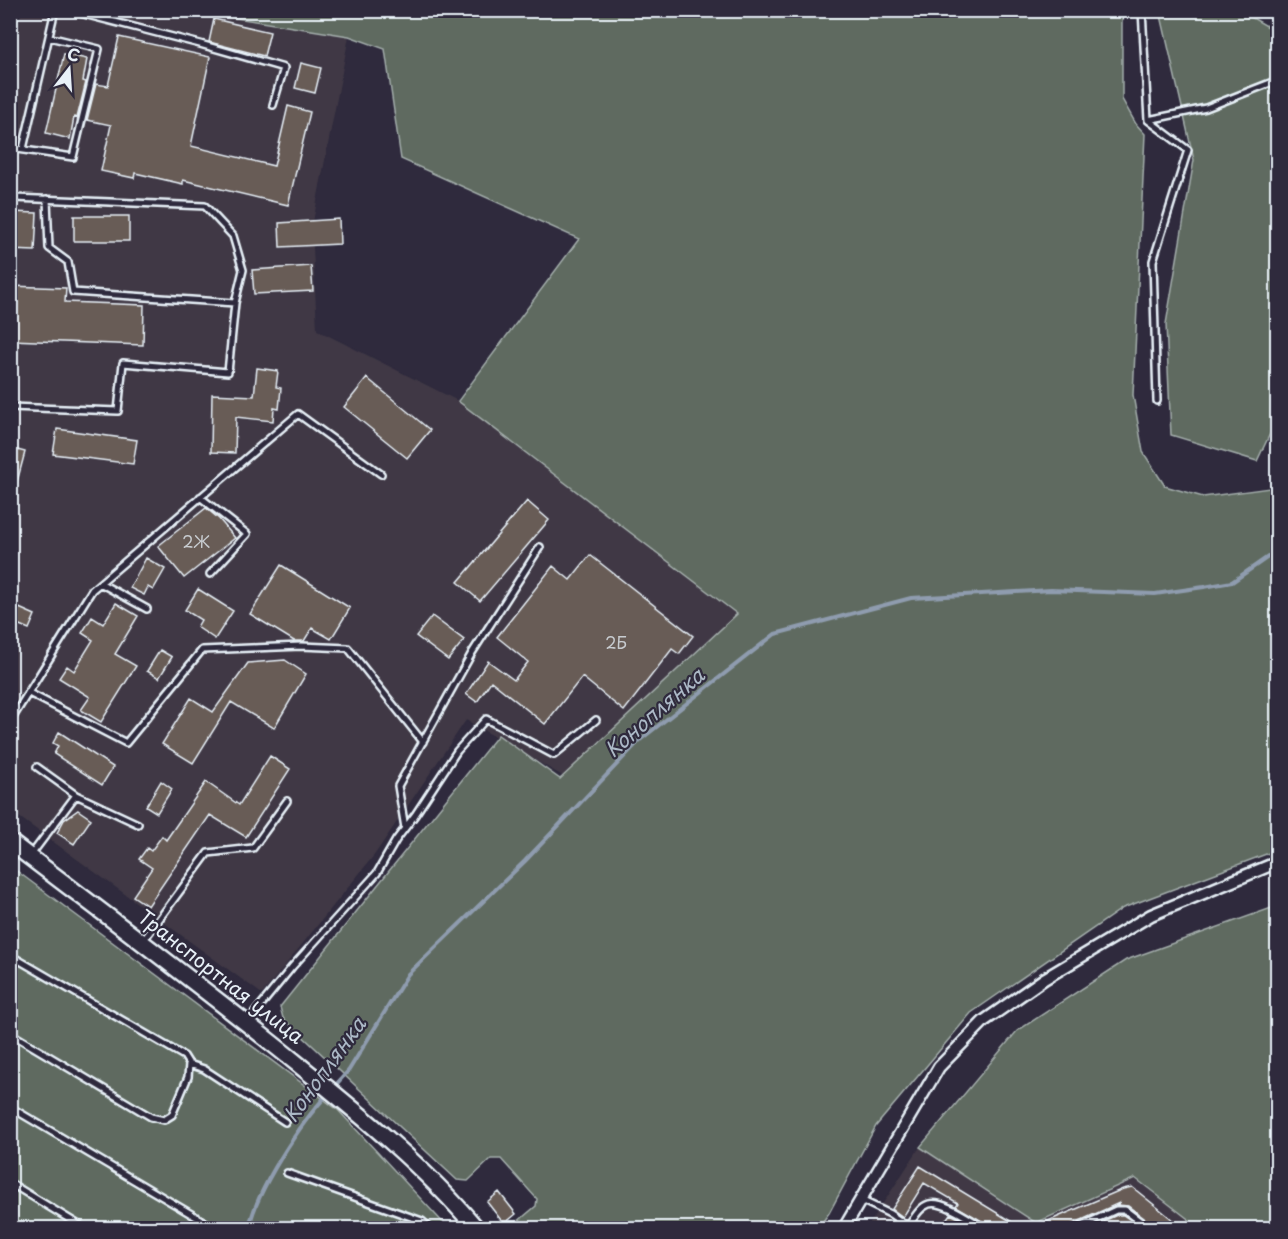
<svg xmlns="http://www.w3.org/2000/svg" width="1288" height="1239" font-family="'Playpen Sans',sans-serif">
  <style>
    .built { fill: #403945 }
    .green { fill: #5f6b60; stroke: #a4aeac; stroke-width: 1.5 }
    .lines { fill: none; stroke-linecap: round; stroke-linejoin: round }
    .stream { stroke: #8f9caf; stroke-width: 4 }
    .building { fill: #685b57; stroke: #e8f1f8; stroke-width: 1.5 }
    .service-casing { stroke: #e8f1f8; stroke-width: 10 }
    .minor-casing { stroke: #e8f1f8; stroke-width: 15 }
    .secondary-casing { stroke: #e8f1f8; stroke-width: 20 }
    .service { stroke: #2f2a3d; stroke-width: 5 }
    .minor { stroke: #2f2a3d; stroke-width: 10 }
    .secondary { stroke: #2f2a3d; stroke-width: 15 }
    .labels { text-anchor: middle; stroke-width: 4.5; stroke-linejoin: round; paint-order: stroke }
    .number-label { font-size: 16px; fill: #c8ccd0 }
    .street-label { font-size: 20px; fill: #e8f1f8; stroke: #2f2a3d }
    .water-label { font-size: 21px; font-style: italic; fill: #acb9c7; stroke: #2f2a3d }
  </style>
  <rect width="100%" height="100%" fill="#2f2a3d"/>
  <filter id="ink" filterUnits="userSpaceOnUse"><feTurbulence type="fractalNoise" baseFrequency=".0167" numOctaves="2"/><feDisplacementMap in="SourceGraphic" scale="12" xChannelSelector="R" yChannelSelector="G"/><feConvolveMatrix kernelMatrix="1 2 1 2 8 2 1 2 1" color-interpolation-filters="sRGB"/></filter>
  <g filter="url(#ink)">
    <!-- built -->
    <path class="built" d="M22 11H192L349 36 312 227 317 330 458 401 737 614 568 779 466 720 375 854 262 994 11 811 10 48Z
      M920 1147 1035 1223 1135 1178 1200 1228H867Z"/>
    <!-- green -->
    <path class="green" d="M192 11H1122V99L1136 124 1145 134 1133 395 1143 452 1165 486 1203 497 1277 487V850L1123 908 971 1013 876 1126 829 1213 818 1228H510L536 1206 537 1199 501 1159H491L468 1181 457 1180 283 1018 280 1007 498 735 560 779 737 614 458 401 579 239 401 159 385 49 349 36Z
      M1160 11H1247L1249 16 1277 32 1278 417 1257 461 1171 435 1166 324 1194 160Z
      M10 866 338 1110 448 1228H11Z
      M1277 906V1228H1200L1135 1178 1036 1223 920 1147 1017 1031 1126 960Z"/>
    <g class="lines">
      <!-- stream -->
      <path class="stream" d="M333 1088 349 1070 408 974 525 861 640 740 775 634 911 598 1051 590 1155 594 1204 587 1232 582 1278 550
        M249 1228C256 1191 301 1122 328 1094"/>
    </g>
    <!-- building -->
    <path class="building" d="M214 19 270 32 264 56 209 42Z
      M119 37 210 57 191 146 274 166 288 106 310 112 288 205 183 180V184L135 173 134 178 101 171 111 125 87 120 96 84 108 86Z
      M64 54 87 59 83 81 86 82 77 118 74 117 70 139 46 133Z
      M301 63 321 68 315 93 295 88Z
      M10 212 37 213 35 251 10 250Z
      M74 216H129V241H74Z
      M339 219 340 244 280 247 279 223Z
      M311 266 313 291 254 294 252 270Z
      M10 286 66 288 65 302 144 305 143 345 10 340Z
      M257 368 278 371 276 387 281 388 279 409 274 408 273 421 236 417 235 453 211 452 212 394 254 396Z
      M367 378 430 430 407 458 344 407Z
      M57 429 137 440 133 464 53 454Z
      M10 448 25 452 14 493H10Z
      M527 501 549 520 480 601 458 582Z
      M206 508 219 519 235 538 184 578 158 546Z
      M590 555 693 636 679 654 672 649 624 711 582 677 545 724 491 681 477 702 466 694 488 661 514 680 528 662 497 637 553 566 570 580Z
      M146 558 165 569 153 590 148 587 144 595 130 588Z
      M281 565 350 608 331 639 312 628 304 641H294L250 614Z
      M198 589 233 611 215 639 197 627 201 620 185 610Z
      M116 603 138 616 115 654 136 666 101 722 81 710 90 697 59 678 67 666 74 671 93 640 82 633 92 617 103 624Z
      M10 604 35 615 29 629 10 621Z
      M432 616 464 640 448 660 416 636Z
      M160 650 172 657 159 678 147 671Z
      M285 660 306 674 274 728 231 702 193 763 162 744 191 698 213 712 248 663Z
      M59 732 113 767 102 785 54 754 58 746 53 743Z
      M270 756 290 769 246 837 210 815 148 906 133 896 152 868 139 859 147 848 151 851 162 836 166 840 206 782 239 805Z
      M161 781 172 789 157 813 146 806Z
      M78 810 91 819 74 844 57 833 64 820Z
      M920 1166 1022 1228H990L987 1224 956 1206 958 1203 924 1183 903 1217 892 1209Z
      M1132 1187 1183 1228H1154L1152 1224 1128 1206 1118 1205 1119 1203 1064 1228H1032L1123 1189Z
      M499 1192 516 1214 504 1224 487 1202Z
      M950 1214 963 1220 976 1228H940Z
      M1117 1215H1123L1142 1228H1099L1106 1220Z"/>
    <g class="lines">
      <!-- service casing -->
      <g class="service-casing">
        <path id="service" d="M68 10 200 44 284 68 273 105
          M1142 10 1148 120 1188 150 1153 261 1157 401
          M1148 120 1206 108 1278 80
          M10 148 73 157 99 49 49 37
          M23 149 55 10
          M10 194 14 198 205 206 233 236 243 270 235 303 73 292 68 262 49 248 47 199
          M10 407 118 411 123 363 228 372 235 303
          M200 497 247 534 210 574
          M100 583 147 609
          M29 693 126 743 202 650 301 646 348 648 423 742
          M10 722 92 590 298 414 381 474
          M76 795 138 824
          M405 828 398 786 472 653 540 547
          M31 855 76 795 37 767
          M143 941 208 853 253 848 287 801
          M10 955 184 1056 189 1064 188 1077 172 1115 164 1120 151 1117 10 1033
          M248 1021 292 967 377 873 396 840 415 815 457 751 486 719 554 755 596 720
          M189 1064 204 1069 285 1122
          M10 1107 215 1228
          M287 1173 422 1221 430 1228
          M10 1183 84 1228
          M861 1200 890 1214 909 1227
          M907 1228C913 1220 919 1207 929 1204 944 1200 972 1221 985 1228
          M1077 1228 1116 1210H1125L1149 1228"/>
      </g>
      <!-- minor casing -->
      <g class="minor-casing">
        <path id="minor" d="M844 1228 939 1067 984 1021 1044 979 1151 915 1278 862"/>
      </g>
      <!-- secondary casing -->
      <g class="secondary-casing">
        <path id="secondary" d="M10 842C107 916 204 988 299 1065 361 1115 425 1167 476 1228"/>
      </g>
      <!-- service -->
      <use href="#service" class="service"/>
      <!-- minor -->
      <use href="#minor" class="minor"/>
      <!-- secondary -->
      <use href="#secondary" class="secondary"/>
    </g>
  </g>
  <g class="labels">
    <!-- number labels -->
    <g class="number-label">
      <text x="196" y="548">2Ж</text>
      <text x="616" y="649">2Б</text>
    </g>
    <!-- street labels -->
    <g class="street-label">
      <text transform="translate(221 977) rotate(38)" y="7">Транспортная улица</text>
    </g>
    <!-- water labels -->
    <g class="water-label">
      <text transform="translate(655 713) rotate(-41)" y="7">Коноплянка</text>
      <text transform="translate(325 1070) rotate(-54)" y="7">Коноплянка</text>
    </g>
  </g>
  <!-- margin -->
  <rect width="1288" height="1239" fill="none" stroke="#2f2a3d" stroke-width="36"/>
  <rect x="18" y="18" width="1252" height="1203" fill="none" stroke="#e8f1f8" stroke-width="2" filter="url(#ink)"/>
  <!-- north arrow -->
  <g transform="translate(69 69) rotate(17)" stroke="#2f2a3d" stroke-width="4.5" paint-order="stroke">
  <path d="M0-4.5L10 22L0 15L-10 22Z" fill="#e8f1f8"/>
  <text y="-9" font-size="16" font-weight="bold" text-anchor="middle" fill="#e8f1f8">С</text>
  </g>
</svg>
